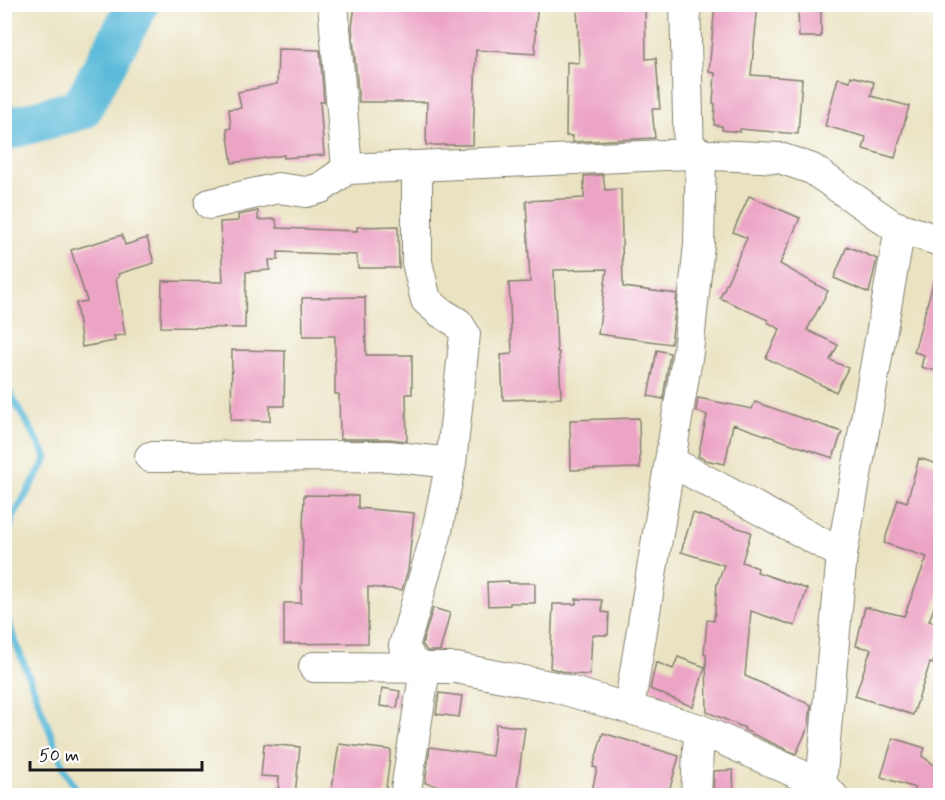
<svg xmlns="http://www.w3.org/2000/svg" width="945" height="800" font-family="Mynerve,sans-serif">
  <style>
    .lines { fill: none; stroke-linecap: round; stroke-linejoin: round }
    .stream { stroke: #5abad9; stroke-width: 7 }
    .river { stroke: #5abad9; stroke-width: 42 }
    .building { fill: #eca4c5 }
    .minor-casing { stroke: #83806f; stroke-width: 32 }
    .minor { stroke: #fff; stroke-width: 30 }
  </style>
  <rect width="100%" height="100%" fill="#fff"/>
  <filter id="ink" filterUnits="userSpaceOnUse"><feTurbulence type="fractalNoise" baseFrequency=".0167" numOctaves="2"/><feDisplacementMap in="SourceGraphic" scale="12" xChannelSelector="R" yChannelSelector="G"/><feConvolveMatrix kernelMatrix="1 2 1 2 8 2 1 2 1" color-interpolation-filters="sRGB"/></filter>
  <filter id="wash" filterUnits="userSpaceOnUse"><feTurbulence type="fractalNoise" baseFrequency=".008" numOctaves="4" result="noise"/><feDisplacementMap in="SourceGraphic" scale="24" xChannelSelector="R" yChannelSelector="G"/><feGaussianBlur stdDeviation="1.35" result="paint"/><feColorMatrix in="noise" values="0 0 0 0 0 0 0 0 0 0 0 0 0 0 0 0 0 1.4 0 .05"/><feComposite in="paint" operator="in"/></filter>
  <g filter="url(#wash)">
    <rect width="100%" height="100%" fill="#eae3c2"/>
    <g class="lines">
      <!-- stream -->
      <path class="stream" d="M4 383 47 458 13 517 4 547
        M4 612 65 771 80 796"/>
      <!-- river -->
      <path class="river" d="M4 130 81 109 138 4"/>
    </g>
    <g id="blocks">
      <!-- building -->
      <path class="building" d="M355 4H538L535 30H536L535 54 476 50 473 145H426L427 102H359L352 28Z
        M577 4H645L646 59 656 58 660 109H652L655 138 572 142V136H566L567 62 579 63Z
        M715 4H758L751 75 802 79 798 134 740 129V132L722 130V126L714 125 715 104 713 103 715 73 709 72Z
        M798 11H821V37H799Z
        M278 49 320 50 324 102H320L324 155 284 158V155L232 163 227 129 231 128 229 109 241 108 238 92 277 84Z
        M851 76 874 82 871 96 909 106 895 158 863 149 866 137 825 126 838 78 850 81Z
        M603 175 605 190 621 189 623 287 677 294 671 344 598 334 607 269 554 270 557 352H559L561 398 503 400 501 355 512 354 509 283 530 282 526 201 584 198V176Z
        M749 196 800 218 780 264 828 291 807 330 838 345 830 360 848 368 836 392 766 358 780 329 767 322 768 320 720 298 747 238 733 232Z
        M258 211V220L276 219 277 228 357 231V227L398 226 399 268H358L357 255 278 252V260H269L270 270 246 272 245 328 161 327 162 281 223 282 220 222 238 221V215Z
        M122 235 125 245 147 238 154 263 118 274 119 277 116 278 125 335 114 336 115 341 82 347 76 303 87 301 71 250Z
        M847 246 877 259 869 293 834 278Z
        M935 276H940V372L921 367 924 355 914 352Z
        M365 297 366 355H412V394H406L407 441 388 439H340L339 394H335V336H303L302 298Z
        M232 350 285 351 284 406H270V421L231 420Z
        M657 350 670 353 663 399 648 396Z
        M698 398 752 409 755 402 842 432 833 458 733 424 725 464 705 460 698 456 707 415 696 411Z
        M639 418 640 468 571 470 570 420Z
        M919 458 940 465V591L929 621 940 624V632L933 664 930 663 913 715 855 696 871 649 856 646 865 607 904 616 927 557 884 543 898 499 907 502Z
        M304 495 358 496V508L414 513 408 570 402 590 368 587V643L284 644V603H301Z
        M693 513 751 532 742 562 758 568 757 572 807 589 795 626 751 611 745 676 811 705 809 725 796 754 744 730 745 728 707 712 706 654H704L707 620 714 621 717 584 724 565 681 552Z
        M509 581V583H535V603H510V605L488 606 487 582Z
        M576 599 602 600V612L609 613 608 635H592L590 675 573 674 550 668 553 604H576Z
        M433 608 450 613 440 651H427L422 644Z
        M678 657 705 667 693 707 650 689 656 662 673 669Z
        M382 688 400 691 397 708 380 706Z
        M439 693 462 696 459 717 436 714Z
        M496 724 525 728 516 795H479L425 783 430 747 492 756Z
        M603 733 679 756 668 795H591L597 768 593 767Z
        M893 738 925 748 922 756 940 769V795H910L915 788 881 777Z
        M264 744 300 747 295 795H278L279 777 261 776Z
        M339 744 391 750 385 795H331Z
        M733 770 734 795H713L714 771Z"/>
    </g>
  </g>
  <g filter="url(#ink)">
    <use href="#blocks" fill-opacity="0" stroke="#83806f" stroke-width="1.5"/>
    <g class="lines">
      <!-- minor casing -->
      <g class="minor-casing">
        <path id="minor" d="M333 4 347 169
          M685 4 689 154
          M210 204 278 188 306 192 321 188 347 169 689 154 780 158 812 169 892 225 940 241
          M150 457 388 456 451 463
          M670 461 842 554
          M314 667 456 668 555 687 699 729 821 784 833 796
          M629 708 688 352 699 244 701 153
          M821 784 842 554 900 228
          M405 796 425 669 412 662 404 646 436 535 451 463 465 334 458 323 440 312 426 300 417 262V167
          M696 796 699 729"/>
      </g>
      <!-- minor -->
      <use href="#minor" class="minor"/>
    </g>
  </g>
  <!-- margin -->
  <rect width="945" height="800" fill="none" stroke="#fff" stroke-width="24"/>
  <!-- scale -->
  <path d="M30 761v9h172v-9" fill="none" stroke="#1c1c1c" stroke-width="3"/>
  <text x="39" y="761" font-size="18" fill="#1c1c1c" stroke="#ffffff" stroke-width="4.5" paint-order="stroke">50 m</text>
</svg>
